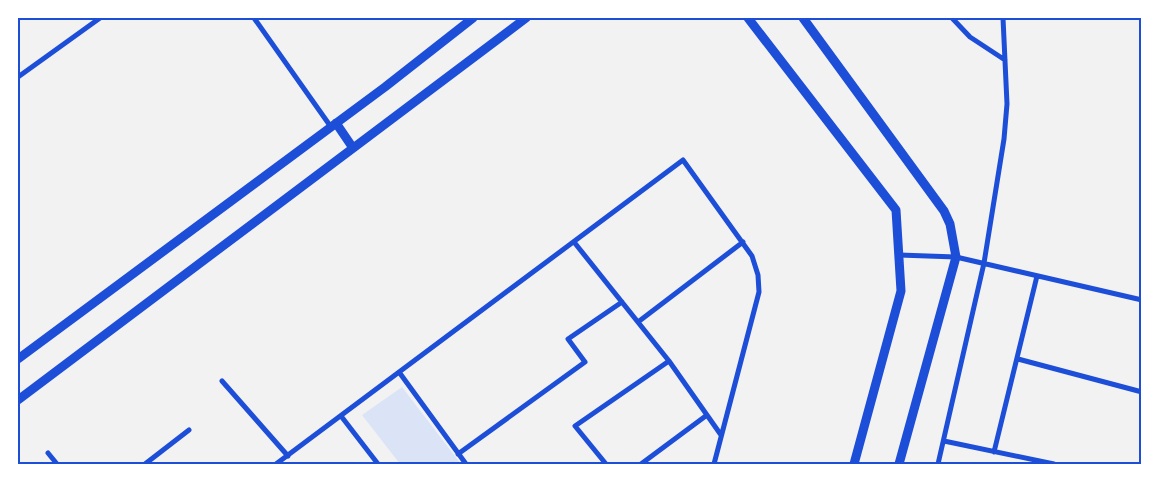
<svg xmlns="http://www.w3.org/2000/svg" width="1159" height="482" font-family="'Alegreya Sans',sans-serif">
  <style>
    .green { fill: #dbe4f7 }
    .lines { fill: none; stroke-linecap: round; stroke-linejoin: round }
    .minor { stroke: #1d4ed8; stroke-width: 5 }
    .tertiary { stroke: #1d4ed8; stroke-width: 9 }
    .neatline { fill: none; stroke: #1d4ed8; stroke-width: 2 }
  </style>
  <rect width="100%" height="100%" fill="#f2f2f2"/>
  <!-- green -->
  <path class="green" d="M402 387 461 464H400L362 415Z"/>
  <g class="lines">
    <!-- minor -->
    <path class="minor" d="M254 18 331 127
      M952 18 970 37 1005 60
      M18 77 100 18
      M574 242 669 361 575 426 606 464
      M899 255 956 257 1142 300
      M638 322 743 242
      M1018 359 1142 392
      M669 361 721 435
      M399 372 466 464
      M222 381 288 456
      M341 416 378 464
      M944 441 1054 464
      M994 452 1037 276
      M48 453 57 464
      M458 454 585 362 568 339 622 302
      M145 464 189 430
      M276 464 683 160 752 256 758 275 759 292 714 464
      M641 464 707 415
      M938 464 984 263 1004 139 1007 104 1003 18"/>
    <!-- tertiary -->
    <path class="tertiary" d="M748 18 896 210 901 291 854 464
      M803 18 944 211 950 224 956 257 899 464
      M336 123 353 148
      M18 359 385 87 473 18
      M18 400 526 18"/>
  </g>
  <!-- border -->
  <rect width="1159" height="482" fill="none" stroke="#ffffff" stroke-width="38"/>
  <rect x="19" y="19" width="1121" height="444" class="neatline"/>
</svg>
